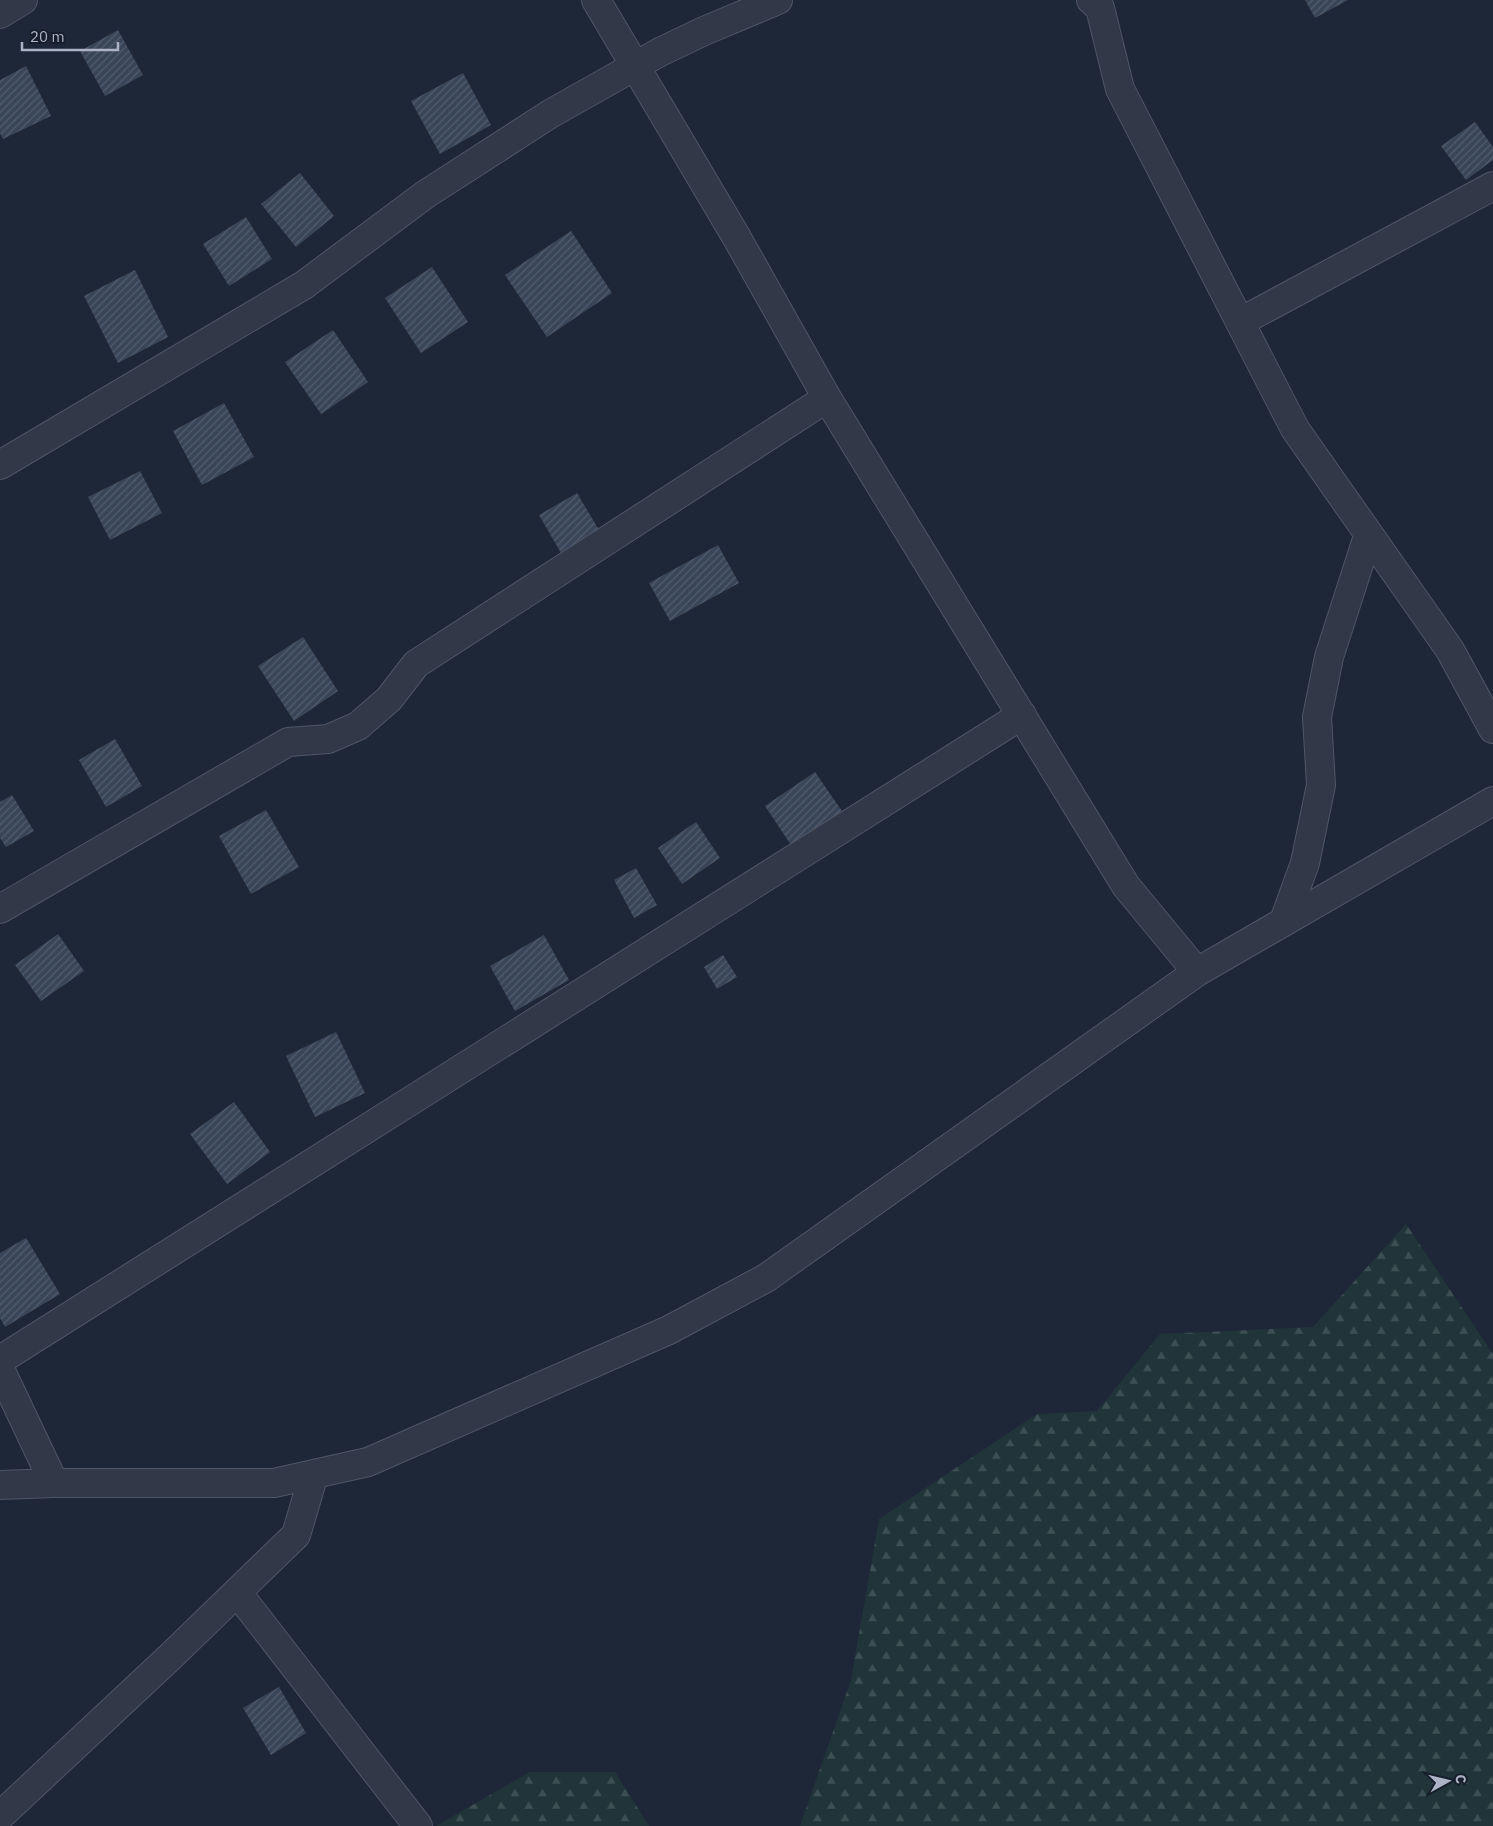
<svg xmlns="http://www.w3.org/2000/svg" width="1493" height="1826" font-family="'IBM Plex Sans',sans-serif">
  <style>
    .forest { fill: url(#forest-firs) }
    .building { fill: url(#building-hatch) }
    .lines { fill: none; stroke-linecap: round; stroke-linejoin: round }
    .minor-casing { stroke: #4f5666; stroke-width: 30 }
    .minor { stroke: #313948; stroke-width: 28 }
  </style>
  <defs>
    <pattern id="forest-firs" width="22" height="20" patternUnits="userSpaceOnUse" patternTransform="scale(1.25)"><rect width="22" height="20" fill="#203439"/><path d="M5 1l3.5 6h-7zM16 11l3.5 6h-7z" fill="#3e4f54"/></pattern>
    <pattern id="building-hatch" width="6" height="6" patternUnits="userSpaceOnUse" patternTransform="scale(1.25)"><rect width="6" height="6" fill="#394558"/><path d="M-1 1l2-2M0 6l6-6M5 7l2-2" fill="none" stroke="#535d6e"/></pattern>
  </defs>
  <rect width="100%" height="100%" fill="#1e2738"/>
  <!-- forest -->
  <path class="forest" d="M1406 1224 1493 1354V1826H800L851 1680 879 1519 1037 1414 1097 1411 1160 1334 1313 1327Z
    M530 1772H615L649 1826H436Z"/>
  <!-- building -->
  <path class="building" d="M1305 0H1348L1315 18Z
    M118 30 143 75 105 96 80 51Z
    M26 66 51 116 3 139 0 133V80Z
    M463 73 491 125 440 154 411 101Z
    M1475 122 1493 147V160L1466 180 1441 146Z
    M300 173 334 216 296 247 261 204Z
    M246 217 272 259 229 286 203 244Z
    M571 231 612 293 547 337 505 275Z
    M432 267 468 322 421 353 385 298Z
    M135 270 168 337 118 363 84 296Z
    M333 330 368 382 321 414 285 362Z
    M224 403 254 457 202 485 173 431Z
    M140 471 162 513 110 540 88 497Z
    M577 493 599 530 561 553 539 515Z
    M718 545 739 583 670 621 649 583Z
    M303 637 338 691 294 721 258 666Z
    M115 739 142 786 106 807 79 760Z
    M815 772 844 814 793 848 765 806Z
    M12 795 34 831 6 847 0 838V802Z
    M266 810 299 867 251 894 219 836Z
    M696 822 720 858 682 884 658 848Z
    M636 868 657 905 634 918 614 880Z
    M58 934 84 971 41 1001 15 965Z
    M544 935 569 980 515 1011 490 966Z
    M723 955 737 977 717 989 704 967Z
    M336 1032 365 1093 315 1117 286 1056Z
    M234 1102 270 1152 227 1184 190 1134Z
    M26 1238 60 1294 5 1327 0 1318V1253Z
    M279 1687 306 1733 271 1755 243 1708Z"/>
  <g class="lines">
    <!-- minor casing -->
    <g class="minor-casing">
      <path id="minor" d="M596 0 737 238 827 398 1126 886 1197 972
        M1091 0 1100 8 1120 89 1295 429 1450 650 1493 729
        M0 14 23 0
        M1240 322 1493 186
        M0 465 304 285 426 194 550 114 660 52 704 31 778 0
        M0 909 288 742 328 739 358 726 389 699 416 664 827 398
        M1284 921 1305 863 1321 785 1317 717 1329 657 1368 536
        M0 1360 1022 715
        M0 1369 54 1483
        M0 1485 54 1483H274L368 1462 669 1330 766 1278 1197 972 1493 801
        M237 1592 418 1826
        M0 1816 170 1657 296 1535 314 1474"/>
    </g>
    <!-- minor -->
    <use href="#minor" class="minor"/>
  </g>
  <!-- north arrow -->
  <g transform="translate(1448 1781) rotate(82)" stroke="#171e2c" stroke-width="4" paint-order="stroke">
  <path d="M0-4L9 19L0 12L-9 19Z" fill="#abb3c5"/>
  <text y="-8" font-size="14" font-weight="bold" text-anchor="middle" fill="#abb3c5">С</text>
  </g>
  <!-- scale -->
  <path d="M22 42v8h96v-8" fill="none" stroke="#abb3c5" stroke-width="2.5"/>
  <text x="30" y="42" font-size="15" fill="#abb3c5" stroke="#171e2c" stroke-width="4" paint-order="stroke">20 m</text>
</svg>
